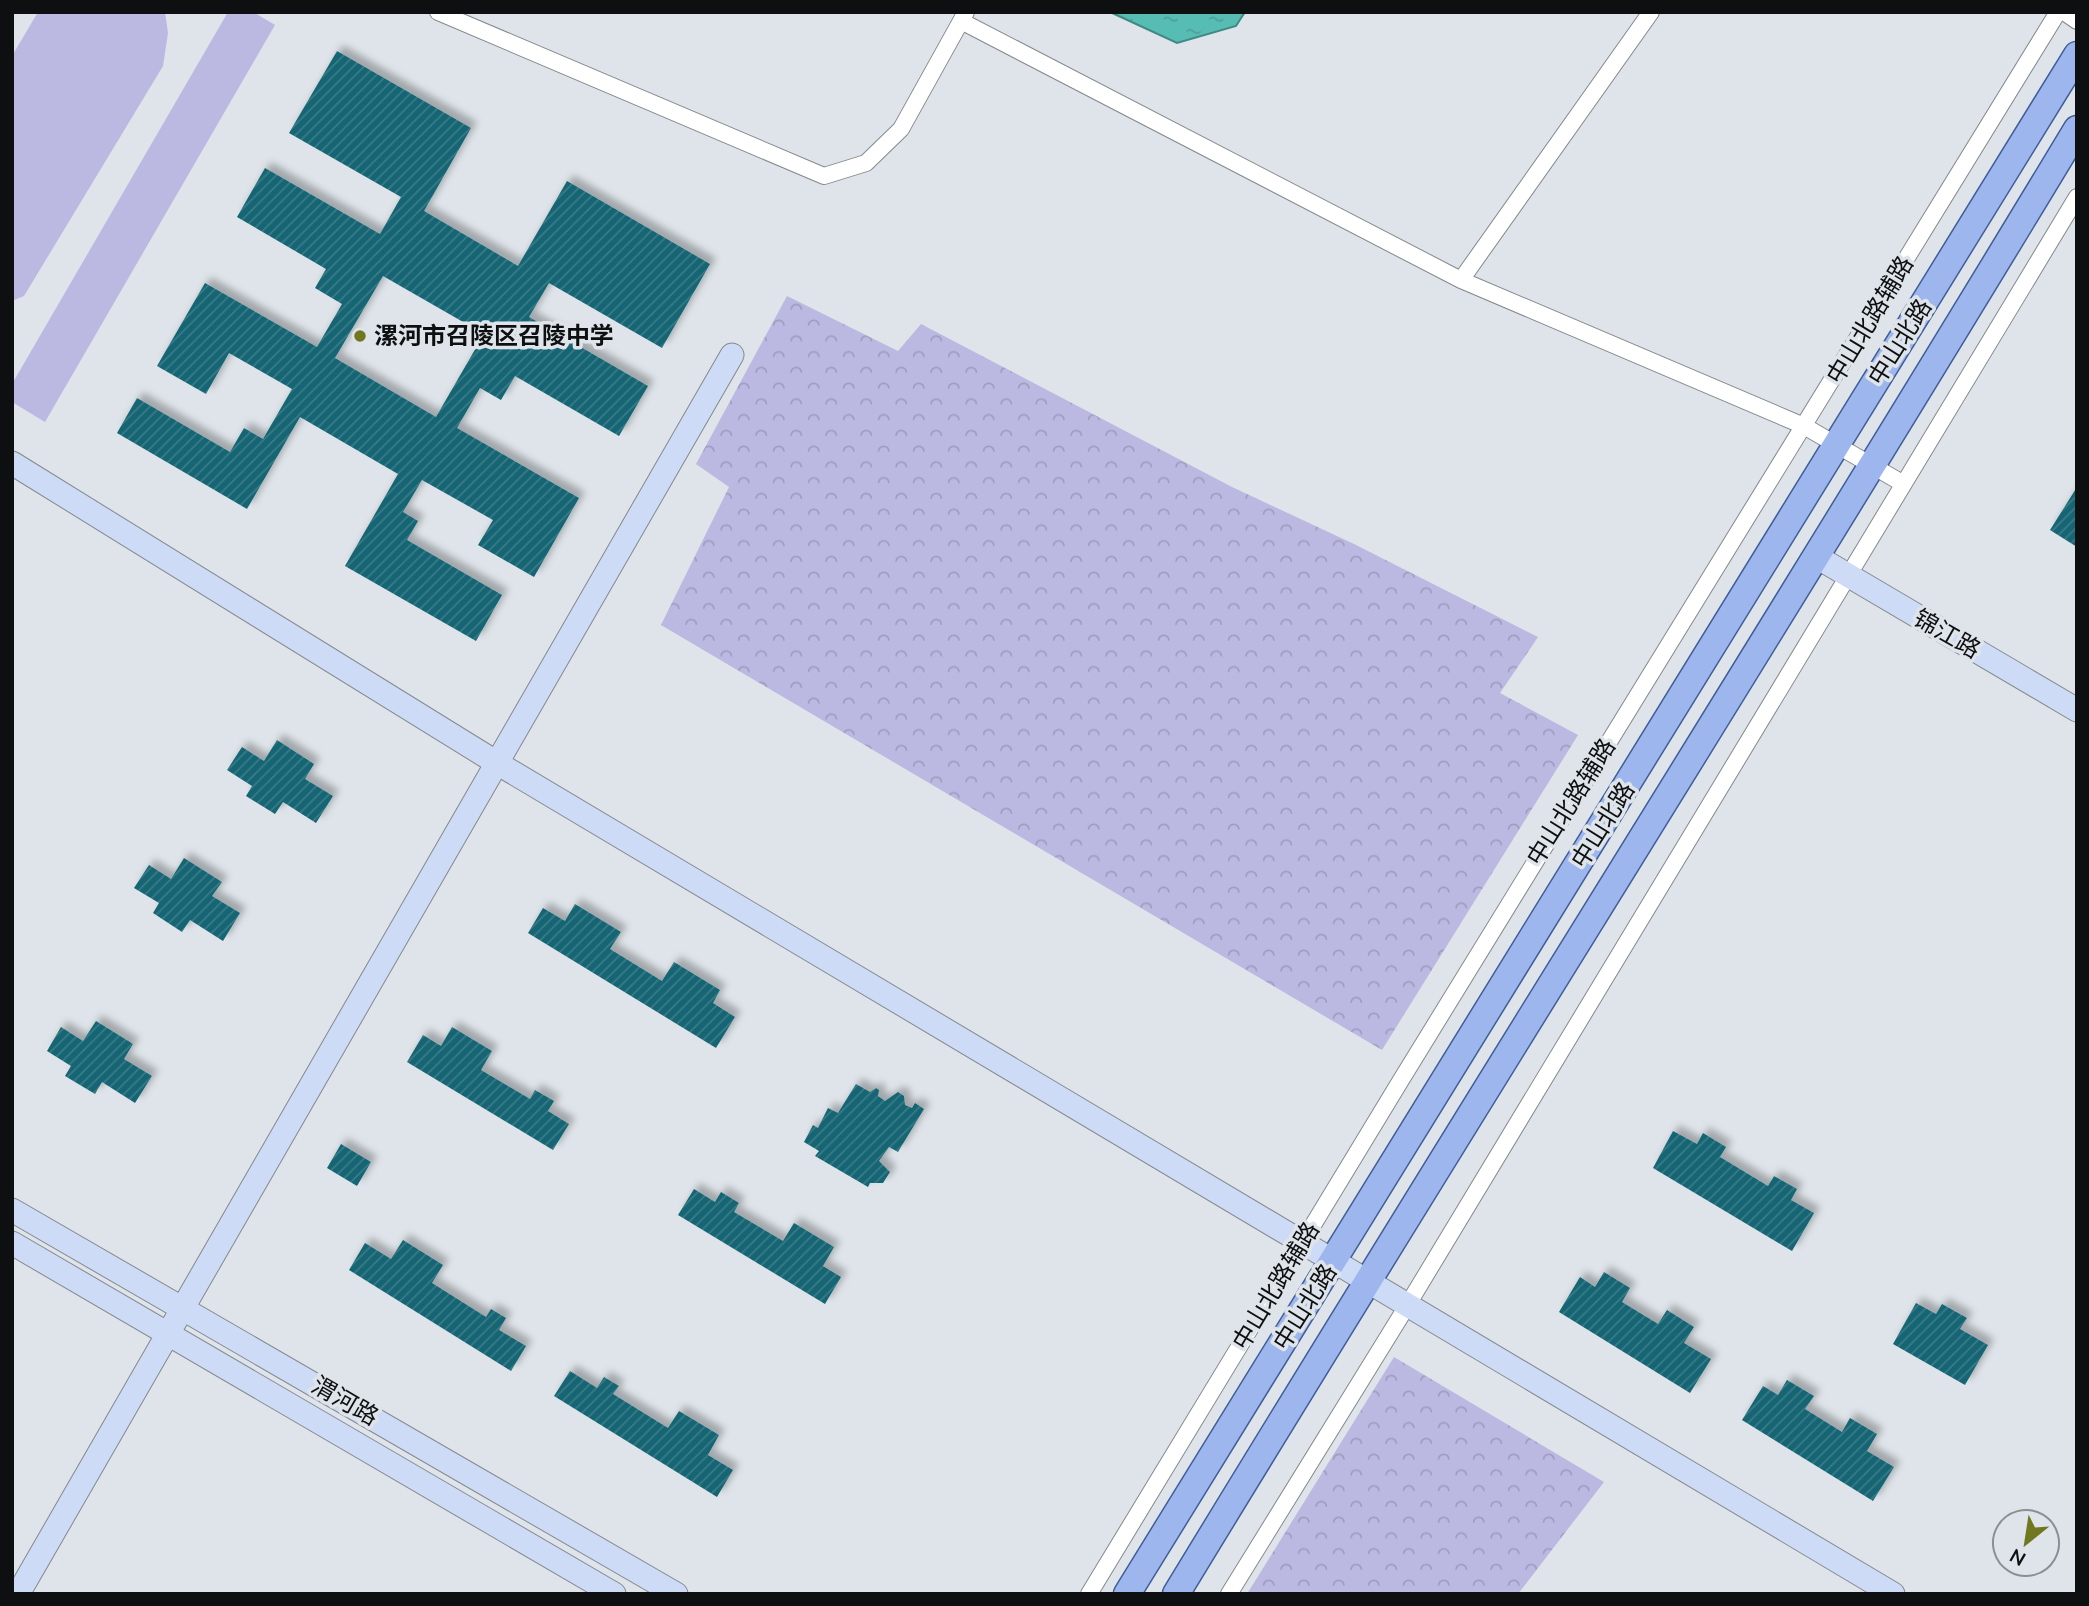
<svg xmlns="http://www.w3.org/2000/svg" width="2089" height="1606" font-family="Mulish,'Noto Sans SC',sans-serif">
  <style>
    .forest { fill: url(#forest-crowns) }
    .pitch { fill: #bbb8e2 }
    .water { fill: url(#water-ripples); stroke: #418983; stroke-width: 2 }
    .building { fill: url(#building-hatch); fill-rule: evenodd; filter: url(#shadow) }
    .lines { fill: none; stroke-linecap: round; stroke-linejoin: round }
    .street-casing { stroke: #83898d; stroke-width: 18 }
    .secondary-casing { stroke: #83898d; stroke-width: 25 }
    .primary-casing { stroke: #405d98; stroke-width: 29 }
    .street { stroke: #fff; stroke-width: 16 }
    .secondary { stroke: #cedbf6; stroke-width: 23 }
    .primary { stroke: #9db7ee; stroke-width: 26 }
    .poi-dot { fill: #71771f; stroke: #dee4e9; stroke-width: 2.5 }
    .labels { text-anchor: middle; stroke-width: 7; stroke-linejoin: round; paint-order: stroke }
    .street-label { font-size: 24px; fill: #0d0f10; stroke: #dee4e9 }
    .poi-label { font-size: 24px; font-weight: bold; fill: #0d0f10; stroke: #dee4e9; text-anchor: start }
  </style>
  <defs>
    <pattern id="forest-crowns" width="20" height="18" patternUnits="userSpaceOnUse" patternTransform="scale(1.75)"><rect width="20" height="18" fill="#bbb8e2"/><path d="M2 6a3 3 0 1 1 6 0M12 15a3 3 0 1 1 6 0" fill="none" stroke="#a09dc1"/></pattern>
    <pattern id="water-ripples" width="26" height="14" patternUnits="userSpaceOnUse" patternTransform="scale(1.75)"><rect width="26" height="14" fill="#57bdb4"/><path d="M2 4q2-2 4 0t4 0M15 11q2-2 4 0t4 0" fill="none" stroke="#4ba19a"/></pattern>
    <pattern id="building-hatch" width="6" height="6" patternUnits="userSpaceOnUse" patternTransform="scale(1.75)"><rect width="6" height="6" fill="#136574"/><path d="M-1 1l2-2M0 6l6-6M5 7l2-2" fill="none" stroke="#3c7a85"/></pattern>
    <filter id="shadow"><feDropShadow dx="6" dy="-6" stdDeviation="3.5" flood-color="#0004"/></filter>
  </defs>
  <rect width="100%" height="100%" fill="#dee4e9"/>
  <!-- forest -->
  <path class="forest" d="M787 296 898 351 921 324 1232 487 1354 544 1538 637 1500 693 1578 735 1382 1050 661 625 729 487 696 464Z
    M1394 1357 1604 1482 1518 1594H1247Z"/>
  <!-- pitch -->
  <path class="pitch" d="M38 12H165L168 33 163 66 24 296 12 301V56Z
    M228 12H253L275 25 45 422 12 402V384Z"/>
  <!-- water -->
  <path class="water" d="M1110 12H1245L1236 26 1177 43Z"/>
  <!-- building -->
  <path class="building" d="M337 51 471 128 424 211 518 266 567 181 710 264 662 348 549 283 529 317 648 386 619 436 515 376 501 400 480 388 457 428 579 498 534 577 478 545 493 520 422 480 403 512 418 521 407 540 502 595 476 641 345 566 398 474 300 417 247 509 117 433 137 398 230 452 244 428 263 439 292 389 229 353 206 394 157 366 205 283 317 347 342 304 315 288 326 269 237 217 265 168 380 234 401 197 289 133ZM383 276 484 334 436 417 335 358Z
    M2077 487V547L2050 530Z
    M277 740 314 764 305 779 333 796 316 823 283 802 275 814 246 796 252 786 227 770 242 747 264 761Z
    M184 858 222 882 212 896 240 913 223 941 190 920 182 932 153 913 159 903 134 888 149 865 171 879Z
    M575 904 621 932 610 949 662 981 674 962 720 990 713 1003 735 1017 716 1048 528 933 543 908 565 921Z
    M96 1021 133 1044 124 1059 152 1076 135 1103 102 1082 95 1094 65 1076 71 1066 47 1051 61 1027 83 1041Z
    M452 1027 492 1051 481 1070 530 1099 535 1090 554 1101 548 1111 569 1124 553 1150 407 1062 423 1035 441 1046Z
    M856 1084 870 1092 876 1088 879 1090 878 1096 885 1101 898 1092 904 1096 905 1105 912 1108 915 1103 924 1109 898 1152 889 1147 879 1161 890 1172 883 1183H870L868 1187 815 1156 819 1151 804 1142 813 1125 818 1128 828 1108 838 1113Z
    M1673 1131 1697 1144 1703 1133 1726 1147 1720 1157 1768 1186 1774 1176 1797 1189 1791 1200 1814 1213 1792 1251 1653 1168Z
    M341 1144 371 1162 357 1186 327 1168Z
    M694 1189 715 1202 721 1192 739 1203 734 1212 783 1241 794 1223 834 1247 823 1266 841 1277 825 1304 678 1215Z
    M403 1240 443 1265 432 1283 486 1317 491 1309 506 1318 499 1330 526 1346 511 1371 349 1270 365 1243 391 1259Z
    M1604 1272 1630 1288 1622 1302 1658 1324 1667 1310 1694 1327 1684 1343 1711 1359 1690 1393 1559 1312 1580 1277 1595 1287Z
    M1916 1303 1936 1314 1942 1304 1967 1318 1960 1329 1988 1345 1965 1385 1893 1344Z
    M570 1371 597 1388 604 1377 619 1386 613 1394 668 1428 679 1411 719 1435 708 1455 733 1470 717 1497 554 1396Z
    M1787 1380 1814 1396 1805 1409 1842 1432 1850 1418 1877 1434 1867 1451 1894 1467 1873 1501 1742 1420 1763 1386 1778 1395Z"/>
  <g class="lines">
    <!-- street casing -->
    <g class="street-casing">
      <path id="street" d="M438 12 824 176 866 163 901 129 961 21
        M966 12 961 21 1461 280 1804 426 1902 483
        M2064 12 2077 21
        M1461 280 1651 12
        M1089 1594 1401 1080 2058 12
        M1229 1594 1407 1306 2077 197"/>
    </g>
    <!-- secondary casing -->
    <g class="secondary-casing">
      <path id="secondary" d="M12 463 497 763 1893 1594
        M1817 557 2077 710
        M12 1210 676 1594
        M12 1243 614 1594
        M18 1594 732 355"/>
    </g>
    <!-- primary casing -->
    <g class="primary-casing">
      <path id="primary" d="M1127 1594 2077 55
        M1176 1594C1474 1104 1781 620 2077 129"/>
    </g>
    <!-- street -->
    <use href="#street" class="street"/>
    <!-- secondary -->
    <use href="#secondary" class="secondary"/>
    <!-- primary -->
    <use href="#primary" class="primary"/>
  </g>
  <!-- markers -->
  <circle class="poi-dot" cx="360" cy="336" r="7"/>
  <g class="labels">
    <!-- street labels -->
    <g class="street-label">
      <text transform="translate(1870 320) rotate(-59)" y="8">中山北路辅路</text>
      <text transform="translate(1900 342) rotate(-58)" y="8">中山北路</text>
      <text transform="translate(1947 634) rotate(30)" y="8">锦江路</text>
      <text transform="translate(1571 802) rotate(-58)" y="8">中山北路辅路</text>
      <text transform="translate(1603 825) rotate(-58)" y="8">中山北路</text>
      <text transform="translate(1276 1286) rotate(-59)" y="8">中山北路辅路</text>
      <text transform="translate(1305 1307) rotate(-58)" y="8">中山北路</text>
      <text transform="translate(345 1401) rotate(30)" y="8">渭河路</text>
    </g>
    <!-- poi labels -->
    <g class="poi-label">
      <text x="374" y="344">漯河市召陵区召陵中学</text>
    </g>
  </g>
  <!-- border -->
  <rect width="2089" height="1606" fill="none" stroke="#0d0f10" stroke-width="28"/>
  <!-- north arrow -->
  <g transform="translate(2026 1543) rotate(210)"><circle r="33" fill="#dee4e9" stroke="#8a8f92" stroke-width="2"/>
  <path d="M0-5L12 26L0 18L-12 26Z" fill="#71771f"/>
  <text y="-10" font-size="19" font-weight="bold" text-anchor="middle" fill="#0d0f10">N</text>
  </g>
</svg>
